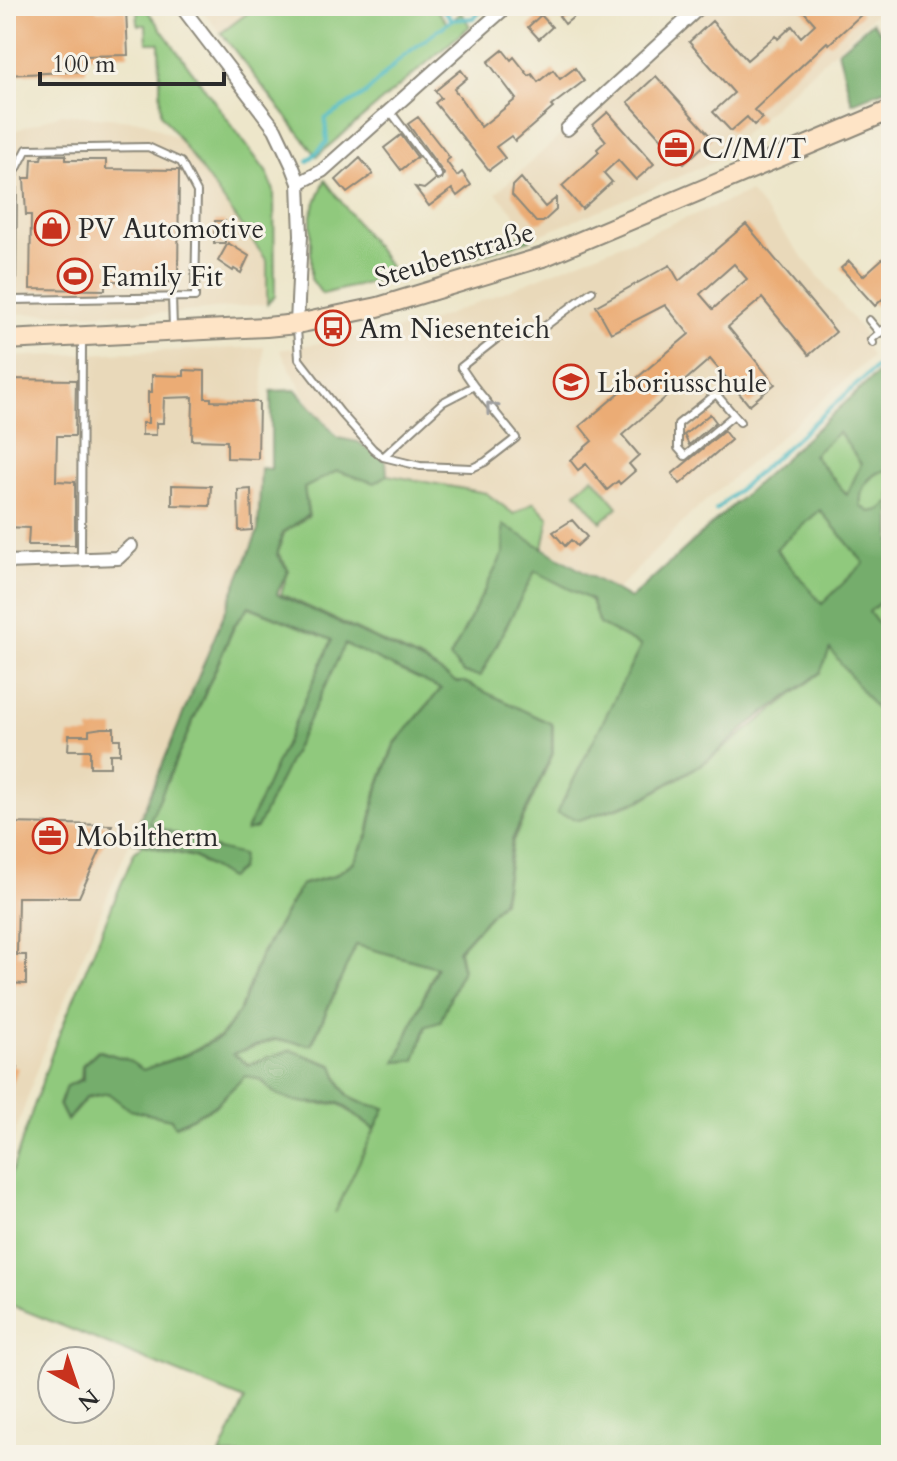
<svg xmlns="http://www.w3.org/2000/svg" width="897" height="1461" font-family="Cardo,serif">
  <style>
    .built { fill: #e9d9ba }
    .green { fill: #90c97d; stroke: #5e7a54; stroke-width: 2 }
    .forest { fill: #74ad6c; stroke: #506c4c; stroke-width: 2; fill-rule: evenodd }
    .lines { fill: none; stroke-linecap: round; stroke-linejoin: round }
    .stream { stroke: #4bbac2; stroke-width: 4 }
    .building { fill: #ebac75; fill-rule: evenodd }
    .lane-casing { stroke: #8c887a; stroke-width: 10 }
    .street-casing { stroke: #8c887a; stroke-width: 16 }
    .secondary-casing { stroke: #8c887a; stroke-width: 22 }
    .lane { stroke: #fff; stroke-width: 6 }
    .street { stroke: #fff; stroke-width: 12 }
    .secondary { stroke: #fee4c6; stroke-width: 18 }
    .oneway { stroke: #a0a0a0 }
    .labels { text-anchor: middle; stroke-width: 6; stroke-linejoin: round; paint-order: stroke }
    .poi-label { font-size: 28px; fill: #2b2b2b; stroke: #f7f3e8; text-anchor: start }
    .street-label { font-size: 28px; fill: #2b2b2b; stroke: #f7f3e8 }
  </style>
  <rect width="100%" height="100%" fill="#f7f3e8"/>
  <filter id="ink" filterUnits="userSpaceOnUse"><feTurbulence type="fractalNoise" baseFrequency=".0125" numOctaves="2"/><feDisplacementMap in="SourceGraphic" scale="16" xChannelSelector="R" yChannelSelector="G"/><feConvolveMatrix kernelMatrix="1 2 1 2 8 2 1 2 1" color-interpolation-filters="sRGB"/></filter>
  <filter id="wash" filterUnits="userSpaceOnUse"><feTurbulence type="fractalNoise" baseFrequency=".006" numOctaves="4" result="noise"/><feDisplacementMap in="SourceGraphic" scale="32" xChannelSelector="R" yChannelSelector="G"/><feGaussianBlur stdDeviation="1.8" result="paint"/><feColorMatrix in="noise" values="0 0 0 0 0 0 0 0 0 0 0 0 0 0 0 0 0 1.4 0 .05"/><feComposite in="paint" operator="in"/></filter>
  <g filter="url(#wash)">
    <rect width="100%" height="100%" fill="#ede6ca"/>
    <!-- built -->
    <path class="built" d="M198 6H257L221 33Z
      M706 6H870L876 13 712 163 535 237 496 193Z
      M61 114 144 121 178 139 266 262V304L173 313 6 314V134Z
      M750 192 861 329 871 358 692 513 617 590 467 500 395 482 361 458 311 406 280 350 422 325Z
      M264 347 258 532 48 1040 6 1159V357Z"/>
    <!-- green -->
    <path class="green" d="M137 6H144L267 173 274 191 275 296 267 304V261L161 114 159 43H147L146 25H138Z
      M257 6H434L448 24 461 13 470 26 317 156 221 33Z
      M325 180 390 267 375 281 322 294 311 279V215Z
      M525 234 530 240 398 279 402 275Z
      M839 431 861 464 848 496 813 455Z
      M884 470H891V502L880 510 870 512 861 506C859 487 868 478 884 470Z
      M337 471 375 483 388 475 486 493 514 514 534 502 549 518 543 548 503 526 504 552 450 658 464 673 481 676 535 571 591 600 599 624 641 646 557 813 579 820 640 801 709 760 820 673 830 648 891 729V1020L881 1079 891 1081V1455H220L245 1400 6 1303V1188L55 1044 134 853 142 845 193 857 229 878 240 869 241 855 209 847 149 823 235 625 249 607 332 640 246 831 257 828 345 644 441 689 394 744 376 791 368 834 354 861 333 876 301 884 259 958 239 1012 220 1036 186 1054 143 1070 126 1059 98 1050 82 1065 81 1079 66 1086 59 1105 67 1121 87 1098 108 1093 130 1110 171 1119 176 1126 214 1107 245 1076C271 1081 260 1085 277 1094 294 1104 320 1105 339 1104L374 1130 335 1213 385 1108C349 1100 347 1100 333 1065L291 1050 248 1064 233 1054 275 1040 312 1045 356 945 436 967 396 1062 415 1060 426 1026 440 1022 463 969 459 950 503 901 513 841 553 754V725L465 682H456L426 662 281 594 289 570 278 553 284 533 309 516 304 488Z
      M593 477 618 507 601 522 576 492Z
      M820 510 864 563 822 605 776 549Z
      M891 593V641L869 612Z"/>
    <!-- forest -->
    <path class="forest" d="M872 22 891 44V87L852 103 838 51Z
      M891 361V470C871 470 858 487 861 506L870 512 880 510 891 502V592L869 612 891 641V729L830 649 820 673 752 722 709 759 640 800 579 820 557 813 641 646 599 624 591 600 535 571 480 676 464 673 450 658 504 552 503 525 630 599ZM839 432 861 464 847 495 813 455ZM820 510 864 563 822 604 776 549Z
      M296 390 338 438 358 442 386 461 387 475 375 483 337 471 304 488 308 515 282 533 277 555 288 570 277 594 426 663 456 682H464L552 724V754L512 840 502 901 458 950 462 969 440 1022 426 1026 415 1060 396 1062 437 967 356 945 311 1045 274 1039 233 1054 248 1065 291 1050 333 1066C346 1101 349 1101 385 1108L375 1129 339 1102C320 1104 294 1104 277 1094 260 1084 271 1080 245 1076L214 1106 175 1126 171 1119 130 1110 108 1093 86 1097 67 1120 60 1105 66 1086 83 1080V1065L98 1051 126 1059 143 1070 186 1055 221 1037 239 1012 260 958 301 885 334 876 354 862 369 834 377 791 395 744 441 689 345 644 257 828 246 831 332 640 249 606 234 625 149 823 209 847 242 855 240 869 229 878 193 856 131 841 258 531 261 468 271 469V391Z"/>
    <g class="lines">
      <!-- stream -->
      <path class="stream" d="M441 6 452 20
        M308 161 327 142 325 119 365 94 402 57 452 20 474 18 479 13
        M716 510 891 354"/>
    </g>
    <g id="blocks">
      <!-- building -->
      <path class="building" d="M6 6H96V10L126 9 128 55 85 56 86 71 6 75Z
        M571 6H587L565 24 559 16Z
        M799 6H855L862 14 829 44 827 42 754 110 762 118 754 125 747 117 731 131 713 112 734 93 689 42 712 21 747 60 769 41 776 36 778 39 792 26 801 37 815 24Z
        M541 15 552 27 539 39 528 27Z
        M503 50 511 60 514 57 529 76 532 74 538 82 553 70 560 79 575 68 584 81 551 106 553 108 515 141 511 136 496 147 505 158 489 170 435 103 441 98 435 91 461 70 467 78 454 89 481 127 516 99 488 62Z
        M656 76 712 138 684 164 628 102Z
        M608 112 654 164 636 180 618 160 604 173 612 182 582 209 562 186 599 152 597 149 606 141 593 125Z
        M418 117 450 158 446 161 457 176 462 172 471 185 457 196 452 189 429 206 415 187 424 189 435 180 442 179 444 174 408 124Z
        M401 135 417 157 401 170 384 148Z
        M42 155H66V160H106V169L179 170 178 282 105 281V290L30 289 31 215H26L24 178H31L32 159H41Z
        M360 158 373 174 347 193 336 180Z
        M521 178 545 207 556 198V210L543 222H536L512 195 513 186Z
        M215 221H225V243H214Z
        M746 224 836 332 809 355 762 298 728 327 775 384 749 405 710 359 622 435 639 455 629 464 635 471 620 484 618 481 607 490 586 464 578 470 570 460 592 441 580 426 689 334 665 305 611 333 596 306 670 265 679 281ZM734 264 747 279 713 309 700 294Z
        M228 243 249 256 241 273 234 269 233 271 218 261Z
        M891 251V291L875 306 841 268 849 261 863 276Z
        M184 370 205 371V398H211V401L259 402 258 459 227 458V441L192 440 193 397 164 398 163 423H156V435H142V423H148V392H152V375L184 376Z
        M6 379 76 380 75 436H57L56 481 75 482V545H28L29 528 6 527Z
        M710 414 716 422 689 445 684 435Z
        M724 431 731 440 680 484 672 474Z
        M172 485 211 486 210 506 172 505Z
        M251 489 252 530 239 531 238 490Z
        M572 520 587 537 577 546 571 540 565 546 553 532Z
        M102 728H114V739H120V754H110V767H90V750H68L69 735H89V730Z
        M6 823 112 825 79 897H18L17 955H26V984L6 983Z
        M6 1064 18 1068 8 1098H6Z"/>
    </g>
  </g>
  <g filter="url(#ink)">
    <use href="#blocks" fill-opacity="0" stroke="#8c887a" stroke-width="2"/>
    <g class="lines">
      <!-- lane casing -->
      <g class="lane-casing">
        <path id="lane" d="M486 6 495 17
          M390 111 438 175
          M148 147 181 162 197 192 195 297 12 300 13 176 27 149Z
          M172 297 173 328
          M869 320 880 333
          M297 328 299 359 340 412 373 449 383 457 420 466 472 468 485 462 516 438 474 386 443 402 383 457
          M873 343 871 340 891 323
          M474 386 461 367 499 337 531 332 544 327 592 291
          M734 415 685 456 678 448V424L716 394 740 422
          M81 559 82 339"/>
      </g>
      <!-- street casing -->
      <g class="street-casing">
        <path id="street" d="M181 6 275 129 292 165 299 183 301 235 297 324
          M567 129 701 6
          M299 183 322 171 507 6
          M6 562 118 558 131 546"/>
      </g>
      <!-- secondary casing -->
      <g class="secondary-casing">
        <path id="secondary" d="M6 340 266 327 297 324 378 307 543 257 891 110"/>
      </g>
      <!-- lane -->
      <use href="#lane" class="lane"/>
      <!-- street -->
      <use href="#street" class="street"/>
      <!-- secondary -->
      <use href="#secondary" class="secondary"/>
    </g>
    <!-- one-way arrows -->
    <defs><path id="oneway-chevron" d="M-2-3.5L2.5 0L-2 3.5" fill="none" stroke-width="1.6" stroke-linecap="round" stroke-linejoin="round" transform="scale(2)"/></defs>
    <use class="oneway" href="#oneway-chevron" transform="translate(491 407) rotate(-129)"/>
  </g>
  <!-- icons -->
  <defs>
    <g id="office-ring" transform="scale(1.8)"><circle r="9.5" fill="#f7f3e8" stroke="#c8321e" stroke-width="1.5"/><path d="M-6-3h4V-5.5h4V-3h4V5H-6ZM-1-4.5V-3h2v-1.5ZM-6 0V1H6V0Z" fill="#c8321e"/></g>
    <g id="shop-ring" transform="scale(1.8)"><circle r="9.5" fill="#f7f3e8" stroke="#c8321e" stroke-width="1.5"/><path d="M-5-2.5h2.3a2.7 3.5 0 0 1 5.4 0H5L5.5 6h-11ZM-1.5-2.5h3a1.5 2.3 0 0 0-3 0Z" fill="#c8321e"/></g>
    <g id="stadium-ring" transform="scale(1.8)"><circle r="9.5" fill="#f7f3e8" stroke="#c8321e" stroke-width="1.5"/><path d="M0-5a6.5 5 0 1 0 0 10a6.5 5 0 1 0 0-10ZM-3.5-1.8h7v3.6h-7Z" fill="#c8321e"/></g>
    <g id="bus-ring" transform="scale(1.8)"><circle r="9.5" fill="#f7f3e8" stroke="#c8321e" stroke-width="1.5"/><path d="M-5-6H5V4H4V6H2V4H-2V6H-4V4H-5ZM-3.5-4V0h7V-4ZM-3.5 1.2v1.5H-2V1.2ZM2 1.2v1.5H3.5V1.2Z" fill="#c8321e"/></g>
    <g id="school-ring" transform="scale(1.8)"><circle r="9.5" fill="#f7f3e8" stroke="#c8321e" stroke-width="1.5"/><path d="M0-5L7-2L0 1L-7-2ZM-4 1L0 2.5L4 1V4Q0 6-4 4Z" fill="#c8321e"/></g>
  </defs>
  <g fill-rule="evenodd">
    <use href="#office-ring" x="676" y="148"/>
    <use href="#shop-ring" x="52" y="228"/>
    <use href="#stadium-ring" x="75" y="276"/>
    <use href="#bus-ring" x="333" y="328"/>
    <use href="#school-ring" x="571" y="382"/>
    <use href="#office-ring" x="50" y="836"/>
  </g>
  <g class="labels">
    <!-- poi labels -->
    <g class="poi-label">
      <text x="702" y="158">C//M//T</text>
      <text x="78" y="238">PV Automotive</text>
      <text x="101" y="286">Family Fit</text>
      <text x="359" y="338">Am Niesenteich</text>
      <text x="597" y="392">Liboriusschule</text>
      <text x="76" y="846">Mobiltherm</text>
    </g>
    <!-- street labels -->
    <g class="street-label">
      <text transform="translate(454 254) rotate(-17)" y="10">Steubenstraße</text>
    </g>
  </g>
  <!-- margin -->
  <rect width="897" height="1461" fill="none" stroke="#f7f3e8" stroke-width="32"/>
  <!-- north arrow -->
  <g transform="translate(76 1385) rotate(140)"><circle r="38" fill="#f7f3e8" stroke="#a5a39c" stroke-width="2"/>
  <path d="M0-6L14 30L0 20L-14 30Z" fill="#c8321e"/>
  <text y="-12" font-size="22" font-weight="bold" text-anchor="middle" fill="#2b2b2b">N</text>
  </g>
  <!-- scale -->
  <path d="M40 72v12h184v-12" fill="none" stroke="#2b2b2b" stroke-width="4"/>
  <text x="52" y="72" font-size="24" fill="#2b2b2b" stroke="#f7f3e8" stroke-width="6" paint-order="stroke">100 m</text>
</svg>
